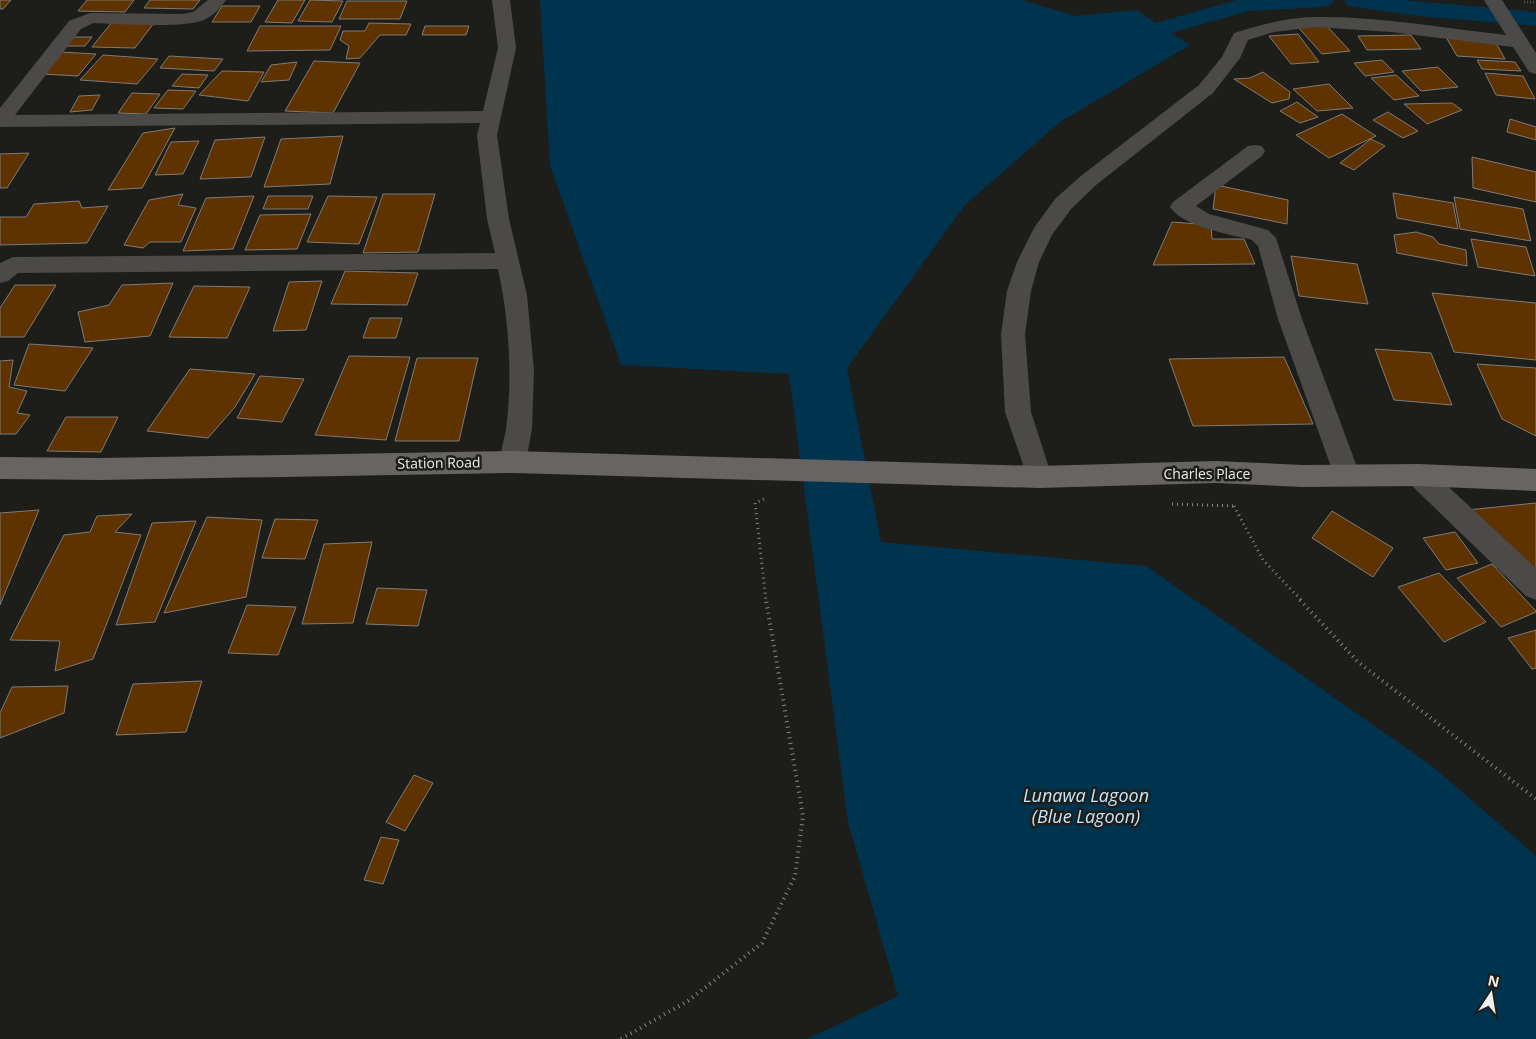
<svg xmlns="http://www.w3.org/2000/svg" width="1536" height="1039" font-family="'Open Sans',sans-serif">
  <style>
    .water { fill: #00344e }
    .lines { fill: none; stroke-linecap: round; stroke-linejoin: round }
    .canal { fill: #00344e; fill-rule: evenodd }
    .building { fill: #5f3300; stroke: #7e7b78 }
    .path-far2 { stroke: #868683; stroke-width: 2.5; stroke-dasharray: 0.5 2.5; stroke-linecap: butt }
    .path-far1 { stroke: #868683; stroke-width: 3; stroke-dasharray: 1 4; stroke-linecap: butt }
    .path { stroke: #868683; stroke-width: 4; stroke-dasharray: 1 4.5; stroke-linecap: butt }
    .street { fill: #4c4a49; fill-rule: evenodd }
    .secondary { fill: #676462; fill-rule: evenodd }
    .labels { text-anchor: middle; stroke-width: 5; stroke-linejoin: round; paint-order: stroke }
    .street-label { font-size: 14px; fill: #ededea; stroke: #1d1d1a }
    .near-water-label { font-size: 18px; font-style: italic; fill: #c3e4fb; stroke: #1d1d1a }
  </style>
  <rect width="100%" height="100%" fill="#1d1d1a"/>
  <!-- water -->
  <path class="water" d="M540 0H1021L1076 16 1136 10 1190 45 1060 122 965 205 847 368 881 542 1146 566 1432 766 1536 856V1039H807L898 996 848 822 789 374 621 365 550 165Z"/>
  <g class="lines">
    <!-- canal -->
    <path class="canal" d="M1237 0H1334L1331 5 1323 7 1249 11 1135 43 1127 41 1123 36 1127 31Z
      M1344 0H1404L1536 12V26L1419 16 1355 7 1347 5Z"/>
  </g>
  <!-- building -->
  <path class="building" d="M0 0H11L3 9H0Z
    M87 0H134L125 12 78 11Z
    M150 0H200L193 9 144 8Z
    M278 0H305L292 23 265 22Z
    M310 0 343 1 332 22 298 21Z
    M347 1H407L400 19H339Z
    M222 6H260L251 22H212Z
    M112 22 154 23 135 48 92 47Z
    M369 23 411 24 406 35H380L360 58 346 59 349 46 340 40 343 31H365Z
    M1326 25 1350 51 1322 54 1298 27Z
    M260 26H341L330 50 247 51Z
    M425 26H469L466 35H422Z
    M1298 34 1319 62 1291 64 1269 36Z
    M1411 35 1421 49 1367 50 1358 36Z
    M74 37H92L85 46H67Z
    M1446 37 1496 43 1505 59 1457 56Z
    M60 52 96 54 78 76 41 74Z
    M103 55 158 59 137 84 80 80Z
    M169 56 223 59 214 71 160 68Z
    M1382 60 1394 72 1365 76 1354 63Z
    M1477 60 1515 62 1521 71 1482 69Z
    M314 61 360 63 333 113 285 111Z
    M297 62 289 80 261 82 271 65Z
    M1438 67 1458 87 1421 91 1402 71Z
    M222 71 264 72 248 101 199 95Z
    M1263 72 1290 92 1289 99 1272 103 1234 79 1250 78Z
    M1485 73 1523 76 1535 99 1496 95Z
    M182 74 208 75 199 88 172 86Z
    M1396 75 1419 96 1394 100 1371 78Z
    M1329 84 1353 108 1317 111 1293 89Z
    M168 90 196 91 183 109 154 108Z
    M132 93 160 94 146 114 118 113Z
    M100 95 92 110 70 112 79 96Z
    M1297 102 1318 117 1300 123 1280 111Z
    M1452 103 1462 110 1427 124 1404 104Z
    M1388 112 1418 131 1403 138 1373 120Z
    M1342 114 1376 136 1329 158 1296 135Z
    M1510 119 1536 127V140L1507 132Z
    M175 128 142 188 108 190 143 133Z
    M343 136 330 184 264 187 281 139Z
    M265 137 251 177 200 179 215 140Z
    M1371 139 1385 146 1354 170 1340 163Z
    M199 141 183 174 155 175 171 142Z
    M29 153 7 188H0V154Z
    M1472 157 1536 172V202L1473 188Z
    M1216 185 1288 200 1287 224 1213 209Z
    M1393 193 1453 203 1458 229 1397 218Z
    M183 194 178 205 196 208 181 242H150L143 248 124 245 149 200Z
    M383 194H435L418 252 363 253Z
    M254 196 233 249 183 251 206 198Z
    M268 196H313L308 209H263Z
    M328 196 377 197 359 244 307 242Z
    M1454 197 1523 209 1531 241 1460 229Z
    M79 201 82 208 108 206 87 243 0 245V217H26L34 204Z
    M311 214 297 249 245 250 260 215Z
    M1172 222 1211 225 1212 239H1244L1255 264 1153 265Z
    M1416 232 1433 237 1439 244 1466 250 1467 266 1397 253 1394 235Z
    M1471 239 1526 247 1535 276 1478 267Z
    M1291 256 1357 264 1368 304 1299 296Z
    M345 271 418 273 407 305 331 304Z
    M322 281 306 330 273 331 289 282Z
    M173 283 150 336 85 342 78 312 109 305 122 285Z
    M15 285H56L24 337H0V308Z
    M194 286 250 287 227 338 169 337Z
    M1432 293 1536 303V360L1454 352Z
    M370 318H402L396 338H363Z
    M29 344 93 348 65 391 14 385Z
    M1375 349 1431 353 1452 405 1394 400Z
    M349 356 410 357 386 440 315 435Z
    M1284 357 1313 424 1193 426 1169 359Z
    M417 358H478L459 441H395Z
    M13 360 9 387 27 391 17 413 30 415 16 434H0V361Z
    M1477 364 1536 368V436L1502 419Z
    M190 369 255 374 235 407 208 438 147 431Z
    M260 376 304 379 282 422 237 418Z
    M66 417H118L101 452 47 451Z
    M1536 503V569L1467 510Z
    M39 510 0 605V513Z
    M1332 511 1393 548 1373 577 1312 538Z
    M132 514 115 532 141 535 93 659 55 671 60 641 10 640 64 535 90 532 97 516Z
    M207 517 262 520 246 597 164 613Z
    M275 519 318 520 305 559 262 558Z
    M196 521 155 622 116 625 152 523Z
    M1455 532 1478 563 1446 570 1423 538Z
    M372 542 353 623 302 624 324 544Z
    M1492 564 1536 611V612L1501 627 1457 578Z
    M1439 573 1486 622 1444 642 1398 587Z
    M377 588 427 590 418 626 366 624Z
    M247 605 296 607 278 655 228 653Z
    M1536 630V668L1532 669 1508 638Z
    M202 681 186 732 116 735 133 684Z
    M68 686 64 713 0 738V713L12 687Z
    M414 775 433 783 405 831 386 822Z
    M381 837 399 840 383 884 364 880Z"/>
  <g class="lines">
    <!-- path-far2 -->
    <path class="path-far2" d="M1524 2H1536"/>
    <!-- path-far1 -->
    <path class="path-far1" d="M764 499 755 503 766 601
      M1172 504 1234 506
      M1234 506 1263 560 1302 601"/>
    <!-- path -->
    <path class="path" d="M1300 600 1358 662 1536 799
      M621 1039 688 1001 762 943 795 876 803 816 766 600"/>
    <!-- street -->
    <path class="street" d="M208 0H226C221 7 214 15 206 19 188 29 117 24 93 23L81 29 15 115 483 111 498 48 492 0H510L516 48 497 135 509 219 527 295 534 371 532 428 526 462 522 470 513 473 504 470C497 457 504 443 506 429 513 377 509 320 498 269L18 273 8 281 0 283V263L13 257 495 253 487 219 477 135 480 123 0 127V108L69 21 90 13 183 14 193 12Z
      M1484 0H1502L1536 53V74L1529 72 1513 47 1391 32 1315 27 1274 32 1248 40 1240 58 1213 93 1096 185 1071 209 1052 235 1039 262 1031 291 1025 334 1031 412 1052 477 1048 485 1039 488 1030 485 1005 412 1001 334 1007 291 1017 262 1034 228 1055 199 1082 175 1199 85 1222 57 1234 33C1260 25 1288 17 1316 17 1379 16 1443 28 1506 35Z
      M1255 145 1262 146 1265 151 1262 156 1196 206 1209 214 1268 230 1276 238 1302 319 1360 475 1356 483 1347 486 1338 483 1334 475 1278 319 1258 246 1252 240C1230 234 1183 227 1170 207L1173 202 1248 146Z
      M1418 464 1427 467 1536 568V600L1526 596 1409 483 1405 475 1409 467Z"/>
    <!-- secondary -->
    <path class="secondary" d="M513 451 1039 466 1216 461 1303 465 1418 464 1536 469V491L1418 486 1303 487 1216 483 1039 488 513 473 101 480 0 479V457L101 458Z"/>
  </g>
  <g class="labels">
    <!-- street labels -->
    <g class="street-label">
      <text transform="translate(439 463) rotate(-1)" y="5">Station Road</text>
      <text x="1207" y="479">Charles Place</text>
    </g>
    <!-- near-water labels -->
    <g class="near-water-label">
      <text x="1086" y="802">Lunawa Lagoon<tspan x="1086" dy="21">(Blue Lagoon)</tspan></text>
    </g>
  </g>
  <!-- north arrow -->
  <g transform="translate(1491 994) rotate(12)" stroke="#1d1d1a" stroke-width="4" paint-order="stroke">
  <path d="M0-4L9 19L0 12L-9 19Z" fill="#ededea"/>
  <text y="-8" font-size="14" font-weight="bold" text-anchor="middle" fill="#ededea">N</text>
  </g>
</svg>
